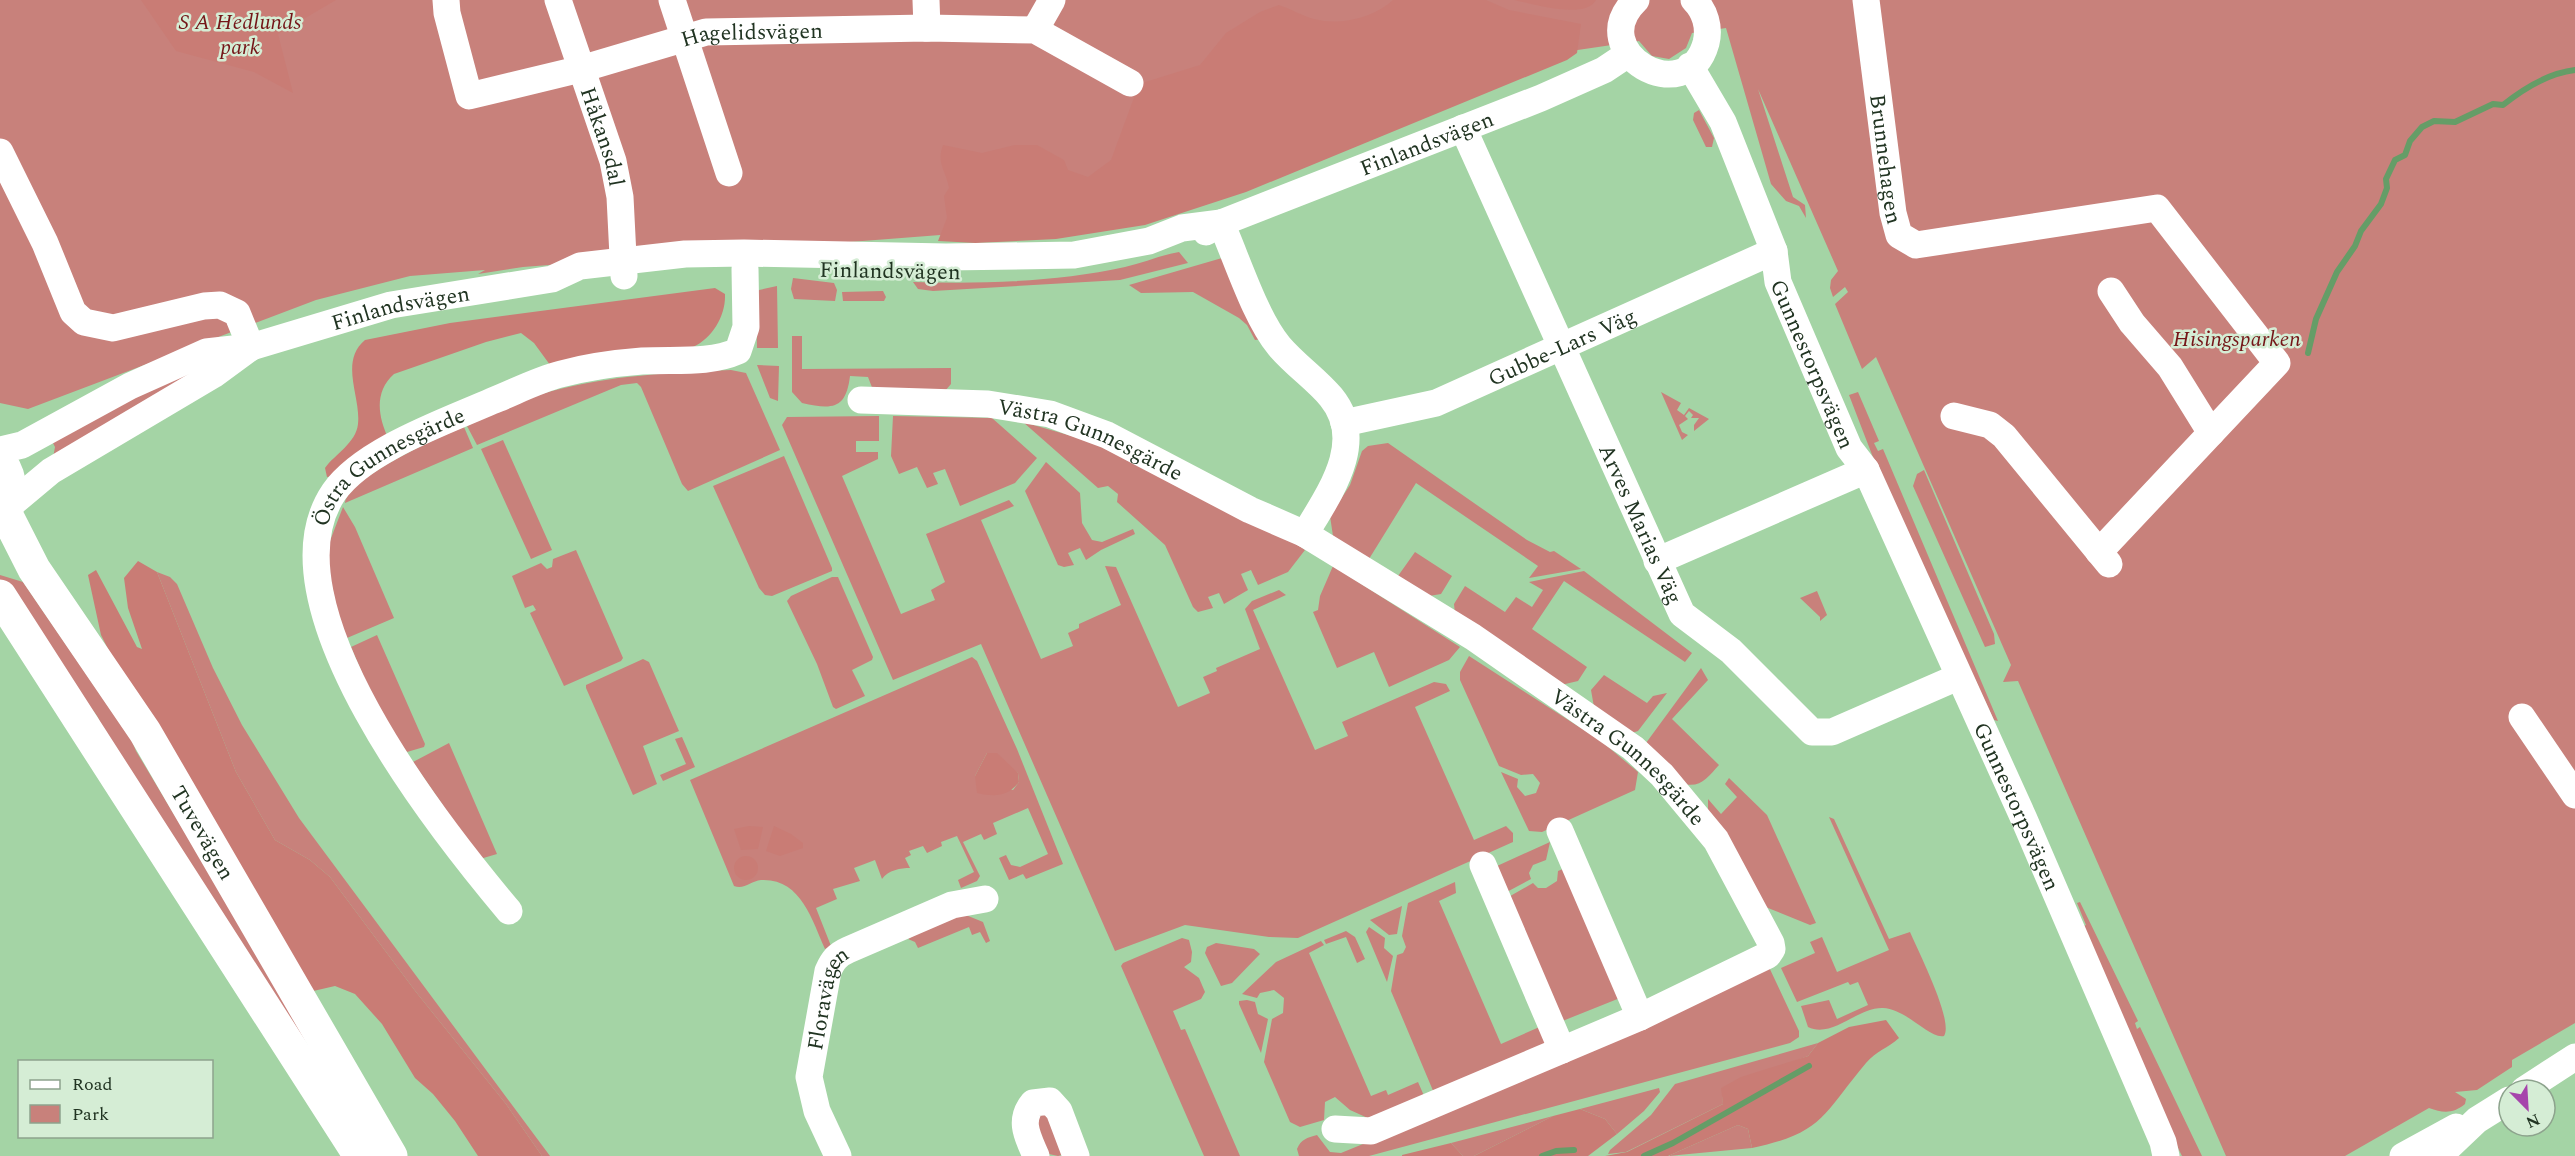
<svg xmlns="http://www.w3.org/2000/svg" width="2575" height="1156" font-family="Spectral,serif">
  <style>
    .green { fill: #c8817b; fill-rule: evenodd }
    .forest { fill: #c97c75 }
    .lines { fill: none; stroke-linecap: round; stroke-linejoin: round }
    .stream { stroke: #659d67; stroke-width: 6 }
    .minor { stroke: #fff; stroke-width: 27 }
    .major { stroke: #fff; stroke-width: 33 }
    .labels { text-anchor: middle; stroke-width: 5; stroke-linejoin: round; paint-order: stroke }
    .park-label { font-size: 22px; font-style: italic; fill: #741618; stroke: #d5edd5 }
    .street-label { font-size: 22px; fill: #213422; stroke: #d5edd5 }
  </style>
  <rect width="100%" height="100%" fill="#a4d4a5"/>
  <!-- green -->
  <path class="green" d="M0 0H2575V1023L2512 1060V1067L2477 1090 2455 1092 2466 1099 2465 1104C2453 1114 2443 1113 2429 1108L2345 1156H2226L2018 681 2003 682 2011 665 1876 357 1862 369 1835 304 1848 292 1845 287 1833 297 1830 288 1831 280 1838 271 1758 89 1793 197 1805 205 1806 218 1799 206 1786 201 1771 184 1726 28 1692 33 1686 48 1669 59 1652 56 1639 41 1564 52 1019 229 523 267 478 274 485 270 410 276 316 300 28 409 0 403Z
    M1699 110 1714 138 1712 147H1706L1693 120 1694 113Z
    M1179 252 1188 263 1120 280 933 291 918 289 913 282C983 284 1057 282 1125 267 1143 263 1161 255 1179 252Z
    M1222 258 1263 339 1255 340 1247 325 1239 318 1193 292 1141 293 1129 285Z
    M793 278 834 283 837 290 835 301 794 299 791 289Z
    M777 286 778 348H757L756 295 759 290Z
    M883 291 886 297 884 301H843L842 292Z
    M792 336H802V369L951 368V384L945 391 873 390 868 377 850 376C846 409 833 410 802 403L792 392Z
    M217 359 53 458 55 447 52 441 120 403Z
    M757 365 779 366 778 401 770 398Z
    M731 370 746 373 780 450 688 491 682 484 641 387 637 383 621 385 477 445 467 426C495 413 523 399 552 391 611 375 670 373 731 370Z
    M1661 392 1681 403 1677 410 1684 415 1689 408 1709 419 1694 431V425L1699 418H1691L1693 415 1689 411 1685 416 1688 419 1679 425 1682 432 1688 435 1682 440Z
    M1858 392 1879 441 1874 443 1878 451 1883 449 1998 721 1994 720 1881 478 1849 395Z
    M879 416V441H856V452H878V459L842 476 901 614 935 600 931 590 945 582 926 534 1009 500 1014 506 981 520 1041 659 1073 646 1068 633 1079 628V624L1121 605 1105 566 1116 567 1178 707 1210 693 1203 677 1217 671 1216 668 1260 649 1245 609 1252 601 1279 590 1286 595 1253 610 1315 750 1348 736 1342 722 1434 682 1446 684 1450 691 1415 707 1474 840 1506 826 1513 833V842L1298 938 1269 937 1185 925 1115 951 981 644 893 680 782 425 787 417Z
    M893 416 992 418 1037 458 1015 483 960 506 945 469 933 473 938 484 927 488 917 467 899 474 891 456Z
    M1023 422 1089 441 1293 541 1305 550 1288 572 1258 585 1251 570 1241 574 1248 590 1224 604 1219 593 1208 597 1213 608 1198 612 1193 607 1165 545 1117 502 1118 494 1108 486 1098 488Z
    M464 427 473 448 345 503C349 477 439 437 464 427Z
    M503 440 552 550 531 559 481 449Z
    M1388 443 1527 540 1550 552 1554 551 1581 569 1529 578 1538 566 1416 483 1369 559 1333 536 1330 516 1350 485 1362 451 1368 446Z
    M784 456 832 568V571L772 596 765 595 759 588 713 486Z
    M1046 462 1080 493 1082 523 1092 540 1102 542 1133 529 1135 534 1101 550 1086 560 1080 548 1068 553 1074 565 1064 567 1058 565 1025 491Z
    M1924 470 1994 634 1995 644 1985 647 1913 486 1917 474Z
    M343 507 355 527 394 618 347 638 343 637 325 554Z
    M576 550 623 658 621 661 564 686 530 613 536 610 533 605 525 608 512 576 541 563 547 569 552 567 553 559Z
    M1415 552 1452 576 1441 594 1429 596 1398 576Z
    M1333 566 1460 647 1449 660 1389 687 1374 652 1337 668 1313 612 1318 610 1320 596Z
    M1584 571 1692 653 1685 662 1564 581 1532 629 1587 667 1578 681 1561 685 1455 614 1454 604 1465 586 1505 612 1516 597 1532 607 1543 590 1529 582Z
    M157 572 170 577 177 584 213 668 242 725 299 818 550 1156H542L506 1104 416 992 330 877 310 860 275 840 236 772Z
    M0 575 23 582 132 741 136 751 305 1033V1041L110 742 97 716 0 582Z
    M832 577H838L873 657 872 660 852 670 865 696 836 709 833 707 817 664 787 601 791 596Z
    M1817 591 1827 615 1820 621V617L1800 598Z
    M377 635 425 744 424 747 407 752 381 717 351 647Z
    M1469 656 1601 741 1638 772 1635 790 1542 832 1529 831 1501 772 1518 779 1517 787 1525 796 1536 793 1540 783 1533 774 1521 775 1499 766 1460 680V672Z
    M972 657 977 661 1017 749 1063 864 1026 879 1023 874 1009 880 999 858 1006 855 1011 865 1020 867 1048 854 1028 808 993 823 997 834 984 840 981 834 963 842 980 876 977 881 961 888 958 880 974 872 957 836 941 842 942 846 927 853 923 846 909 851 911 855 905 858 910 868C901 868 888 870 882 879L875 860 854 868 860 881 833 889 837 899 816 908 831 946 825 949C812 920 801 878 761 880 751 881 744 890 734 886L690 780ZM987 753 1018 773 1019 782 1013 790 975 776Z
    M643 659 649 662 679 731 643 746 657 784 633 795 586 688V685Z
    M1701 668 1708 680 1672 719 1719 765C1708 777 1701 788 1684 784L1646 743Z
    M1604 675 1647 703 1653 696 1667 693 1638 731 1632 733 1594 707 1591 690Z
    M682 737 695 767 663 781 660 775 686 764 675 739Z
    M449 743 497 854 480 859 413 762Z
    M1729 778 1767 815 1816 923 1810 925 1763 906 1708 813V799L1721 814 1737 797 1725 784Z
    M1829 817 1834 819 1889 939 1910 932C1918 951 1954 1021 1944 1036 1929 1039 1907 1009 1883 1008 1858 1007 1832 1039 1808 1027L1801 1006 1829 1000 1837 1019 1868 1005 1858 982 1850 985 1848 982 1797 1002 1781 968 1815 953 1810 942 1822 937 1837 972 1889 950Z
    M1550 842 1546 860 1533 865 1529 873 1531 879 1503 894 1497 866Z
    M1570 866 1625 996 1560 1022 1505 899 1533 883 1538 888H1546L1557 881 1558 871Z
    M1455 882 1456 893 1439 901 1501 1044 1544 1025 1557 1048 1434 1093 1391 991 1397 955 1403 953 1406 947 1402 936 1408 903Z
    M2080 902 2138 1021 2135 1023 2137 1029 2140 1027 2202 1156H2182L2179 1150 2081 927 2086 925 2077 903Z
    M1402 906 1397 934 1389 935 1370 920Z
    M956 911 983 922 990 941 986 943 980 932 972 935 969 927 918 948 915 942 908 939Z
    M1369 927 1385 938 1384 948 1393 956 1387 982 1366 932Z
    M1346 931 1355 937 1365 959 1357 963 1346 937 1326 944 1324 940Z
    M1182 938 1189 940 1192 952 1191 962 1184 967 1199 978 1205 992 1201 999 1173 1011 1181 1030 1185 1029 1240 1156H1204L1121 966 1123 963Z
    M1321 941 1324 945 1309 953 1371 1096 1386 1090 1388 1095 1418 1082 1428 1105 1370 1119 1350 1110 1335 1097 1325 1102 1324 1120 1300 1127 1290 1122 1264 1062 1272 1019 1283 1013 1284 998 1274 990 1260 993 1257 998 1242 994 1276 962Z
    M1216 943 1254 949 1260 954 1232 983 1221 986 1205 953 1207 947Z
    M1768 965 1799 1031V1037L1790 1043 1369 1156H1299L1297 1149C1301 1139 1307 1138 1317 1135L1330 1152 1341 1153 1412 1124Z
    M1247 1000 1255 1002 1258 1014 1268 1019 1261 1053 1239 1004V1001Z
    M1818 1043 1808 1056 1722 1088 1723 1104 1626 1152 1608 1154 1610 1150 1651 1115 1675 1084Z
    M1659 1088 1660 1092 1644 1111 1617 1134 1605 1119 1580 1109Z
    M1048 1113 1065 1154 1058 1156 1049 1154 1037 1126 1039 1116Z
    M1553 1116 1474 1156H1463L1451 1143Z
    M1738 1125 1748 1129 1752 1148 1668 1156Z"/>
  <!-- forest -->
  <path class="forest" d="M141 0H336L278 34 293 93 254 72 176 51Z
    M1393 0H1486L1509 10 1581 24 1577 53 1567 60 1246 192 1145 225 1056 239 976 243 938 241 947 218 944 196 949 188C946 170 936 164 943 145L982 153 1015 145H1037L1064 160 1068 170 1088 177 1111 160 1139 84 1200 65 1226 33 1260 12 1279 5C1292 9 1302 16 1314 19 1340 26 1374 18 1393 0Z
    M1514 0H1596C1585 20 1533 4 1514 0Z
    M715 288 725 294C726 315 713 338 693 347L553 369 534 343 521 333 486 342 394 374C374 392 378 416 388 438L335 476 327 477 325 468C335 454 356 443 358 424 361 396 339 362 365 340L450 323Z
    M138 561 157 572 236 772 275 840 310 860 330 877 416 992 506 1104 542 1156H478L455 1121 433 1094 415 1078 382 1024 355 994 335 986 309 992 115 663 101 635 88 575 96 570 137 647 142 649 128 608 124 578Z
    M987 753H997L1018 773 1019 782C1008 797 994 797 977 793L975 776Z
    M749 826 763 827 758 849 741 850 734 829Z
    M774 826 791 834 803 843V848L780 856 766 851Z
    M734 868a12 12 0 1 1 24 0a12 12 0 1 1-24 0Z
    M1886 1020 1899 1038C1888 1048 1876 1051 1866 1063 1823 1114 1824 1133 1752 1148L1748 1129 1738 1125 1668 1156H1605L1627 1152 1723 1104 1721 1088 1741 1077 1808 1056 1818 1043 1849 1027Z
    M1580 1109 1605 1119 1617 1134 1588 1156H1474L1553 1116Z
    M1451 1143 1463 1156H1402V1155Z"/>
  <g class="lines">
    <!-- stream -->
    <path class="stream" d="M2308 353 2316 319 2337 272 2355 246 2361 231 2381 204 2387 188 2386 179 2395 160 2405 155 2410 141 2422 127 2434 121 2455 122 2493 104 2503 105C2523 89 2549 73 2575 70
      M1542 1156 1556 1151 1574 1150
      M1644 1156 1673 1143 1809 1066"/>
    <!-- minor -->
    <g class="minor">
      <path id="s1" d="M446 0 447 13 469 96 581 69 706 32 927 28 1035 30 1130 83"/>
      <path id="s2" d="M558 0 613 161 620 197 624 276"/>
      <path d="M672 0 729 173"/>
      <path d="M926 0 927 28"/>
      <path d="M1636 0C1582 52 1687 112 1706 43 1710 27 1705 11 1694 0"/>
      <path id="s3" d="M1866 0 1893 213 1899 235 1916 245 2157 208 2277 363 2099 552"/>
      <path d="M1035 30 1052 0"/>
      <path id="s4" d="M1690 66 1723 122 1774 251 1778 282 1849 448 1866 470 2024 819 2163 1142 2166 1156"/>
      <path id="s5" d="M1463 128 1682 614 1731 651 1812 732H1832L1958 677"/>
      <path d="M0 152 45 243 73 312 84 322 113 328 204 306 220 305 237 313 251 347"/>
      <path d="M1221 223C1237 259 1255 317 1279 346 1295 365 1316 379 1331 397 1368 442 1328 495 1305 534"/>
      <path id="s6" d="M1206 232 1221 223 1541 98 1604 70 1628 54"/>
      <path d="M2111 291 2132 323 2170 367 2211 433"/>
      <path id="s7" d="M861 400 988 404 1050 414 1107 435 1250 510 1305 534 1473 637 1633 748 1662 775 1716 840 1771 943 1772 949 1768 955 1640 1017 1371 1131 1335 1129"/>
      <path d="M1954 416 1990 425 2004 436 2109 564"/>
      <path id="s8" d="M1344 423 1436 403 1774 251"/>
      <path id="s9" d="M0 450 22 445 130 386 206 352 251 347 391 305 552 279 580 266 685 254 744 253 946 257 1074 255 1149 241 1182 228 1221 223"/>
      <path d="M9 506 51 471 213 375 250 348"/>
      <path d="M1657 561 1866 470"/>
      <path d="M2522 717 2575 795"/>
      <path d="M1560 831 1640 1017"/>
      <path d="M1483 865 1562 1050"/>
      <path id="s10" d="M509 911C440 829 259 602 334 492 363 450 447 421 492 401 515 392 537 380 561 374 587 367 616 363 642 361 674 359 709 364 738 351L746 327 745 269"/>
      <path d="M2524 1090 2575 1057"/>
      <path id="s11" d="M838 1156 817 1111 809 1077 828 971C833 960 837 955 848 950L952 905 985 899"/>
      <path d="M1036 1156C1028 1137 1018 1121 1033 1103L1050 1101 1059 1111 1076 1156"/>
      <path d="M2403 1156 2456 1127"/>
      <path d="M2439 1156 2477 1120 2509 1100"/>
    </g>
    <!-- major -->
    <g class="major">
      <path d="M0 461C14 480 13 503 0 522"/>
      <path id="s12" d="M6 514 34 569 145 732 391 1156"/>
      <path d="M0 596 360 1156"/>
    </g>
  </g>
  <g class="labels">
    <!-- park labels -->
    <g class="park-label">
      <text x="240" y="29">S A Hedlunds<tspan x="240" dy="25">park</tspan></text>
      <text x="2237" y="346">Hisingsparken</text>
    </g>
    <!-- street labels -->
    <g class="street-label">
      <text dy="8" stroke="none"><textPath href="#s1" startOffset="390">Hagelidsvägen</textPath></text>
      <text dy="8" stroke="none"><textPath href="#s2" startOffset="144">Håkansdal</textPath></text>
      <text dy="8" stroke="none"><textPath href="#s6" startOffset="238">Finlandsvägen</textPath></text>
      <text dy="8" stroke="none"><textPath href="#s3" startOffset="160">Brunnehagen</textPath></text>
      <text transform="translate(890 270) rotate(1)" y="8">Finlandsvägen</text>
      <text dy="8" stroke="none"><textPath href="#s9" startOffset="429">Finlandsvägen</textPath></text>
      <text dy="8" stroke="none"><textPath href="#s8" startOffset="232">Gubbe-Lars Väg</textPath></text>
      <text dy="8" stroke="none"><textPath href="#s4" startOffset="324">Gunnestorpsvägen</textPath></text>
      <text dy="8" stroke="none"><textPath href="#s7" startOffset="236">Västra Gunnesgärde</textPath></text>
      <text dy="8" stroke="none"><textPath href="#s10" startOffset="536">Östra Gunnesgärde</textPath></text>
      <text dy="8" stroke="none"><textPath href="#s5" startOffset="434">Arves Marias Väg</textPath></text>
      <text dy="8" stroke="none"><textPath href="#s7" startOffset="866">Västra Gunnesgärde</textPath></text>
      <text dy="8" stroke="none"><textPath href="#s4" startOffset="812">Gunnestorpsvägen</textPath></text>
      <text dy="8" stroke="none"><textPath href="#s12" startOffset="375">Tuvevägen</textPath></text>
      <text dy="8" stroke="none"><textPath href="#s11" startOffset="166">Floravägen</textPath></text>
    </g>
  </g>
  <!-- legend -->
  <rect x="18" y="1060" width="195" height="78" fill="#d5edd5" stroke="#8da38d" stroke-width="1.5"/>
  <rect x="30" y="1080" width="30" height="9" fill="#ffffff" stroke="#8da38d" stroke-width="1.5"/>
  <text x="72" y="1090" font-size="18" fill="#213422">Road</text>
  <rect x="30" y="1105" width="30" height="18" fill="#c8817b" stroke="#8da38d" stroke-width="1.5"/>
  <text x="72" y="1120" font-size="18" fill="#213422">Park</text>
  <!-- north arrow -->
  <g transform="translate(2527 1108) rotate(156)"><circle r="28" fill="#d5edd5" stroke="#8da38d" stroke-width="1.5"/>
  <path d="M0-4.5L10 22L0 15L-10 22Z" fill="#a645ac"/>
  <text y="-9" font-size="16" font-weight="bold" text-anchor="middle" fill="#213422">N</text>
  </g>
</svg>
